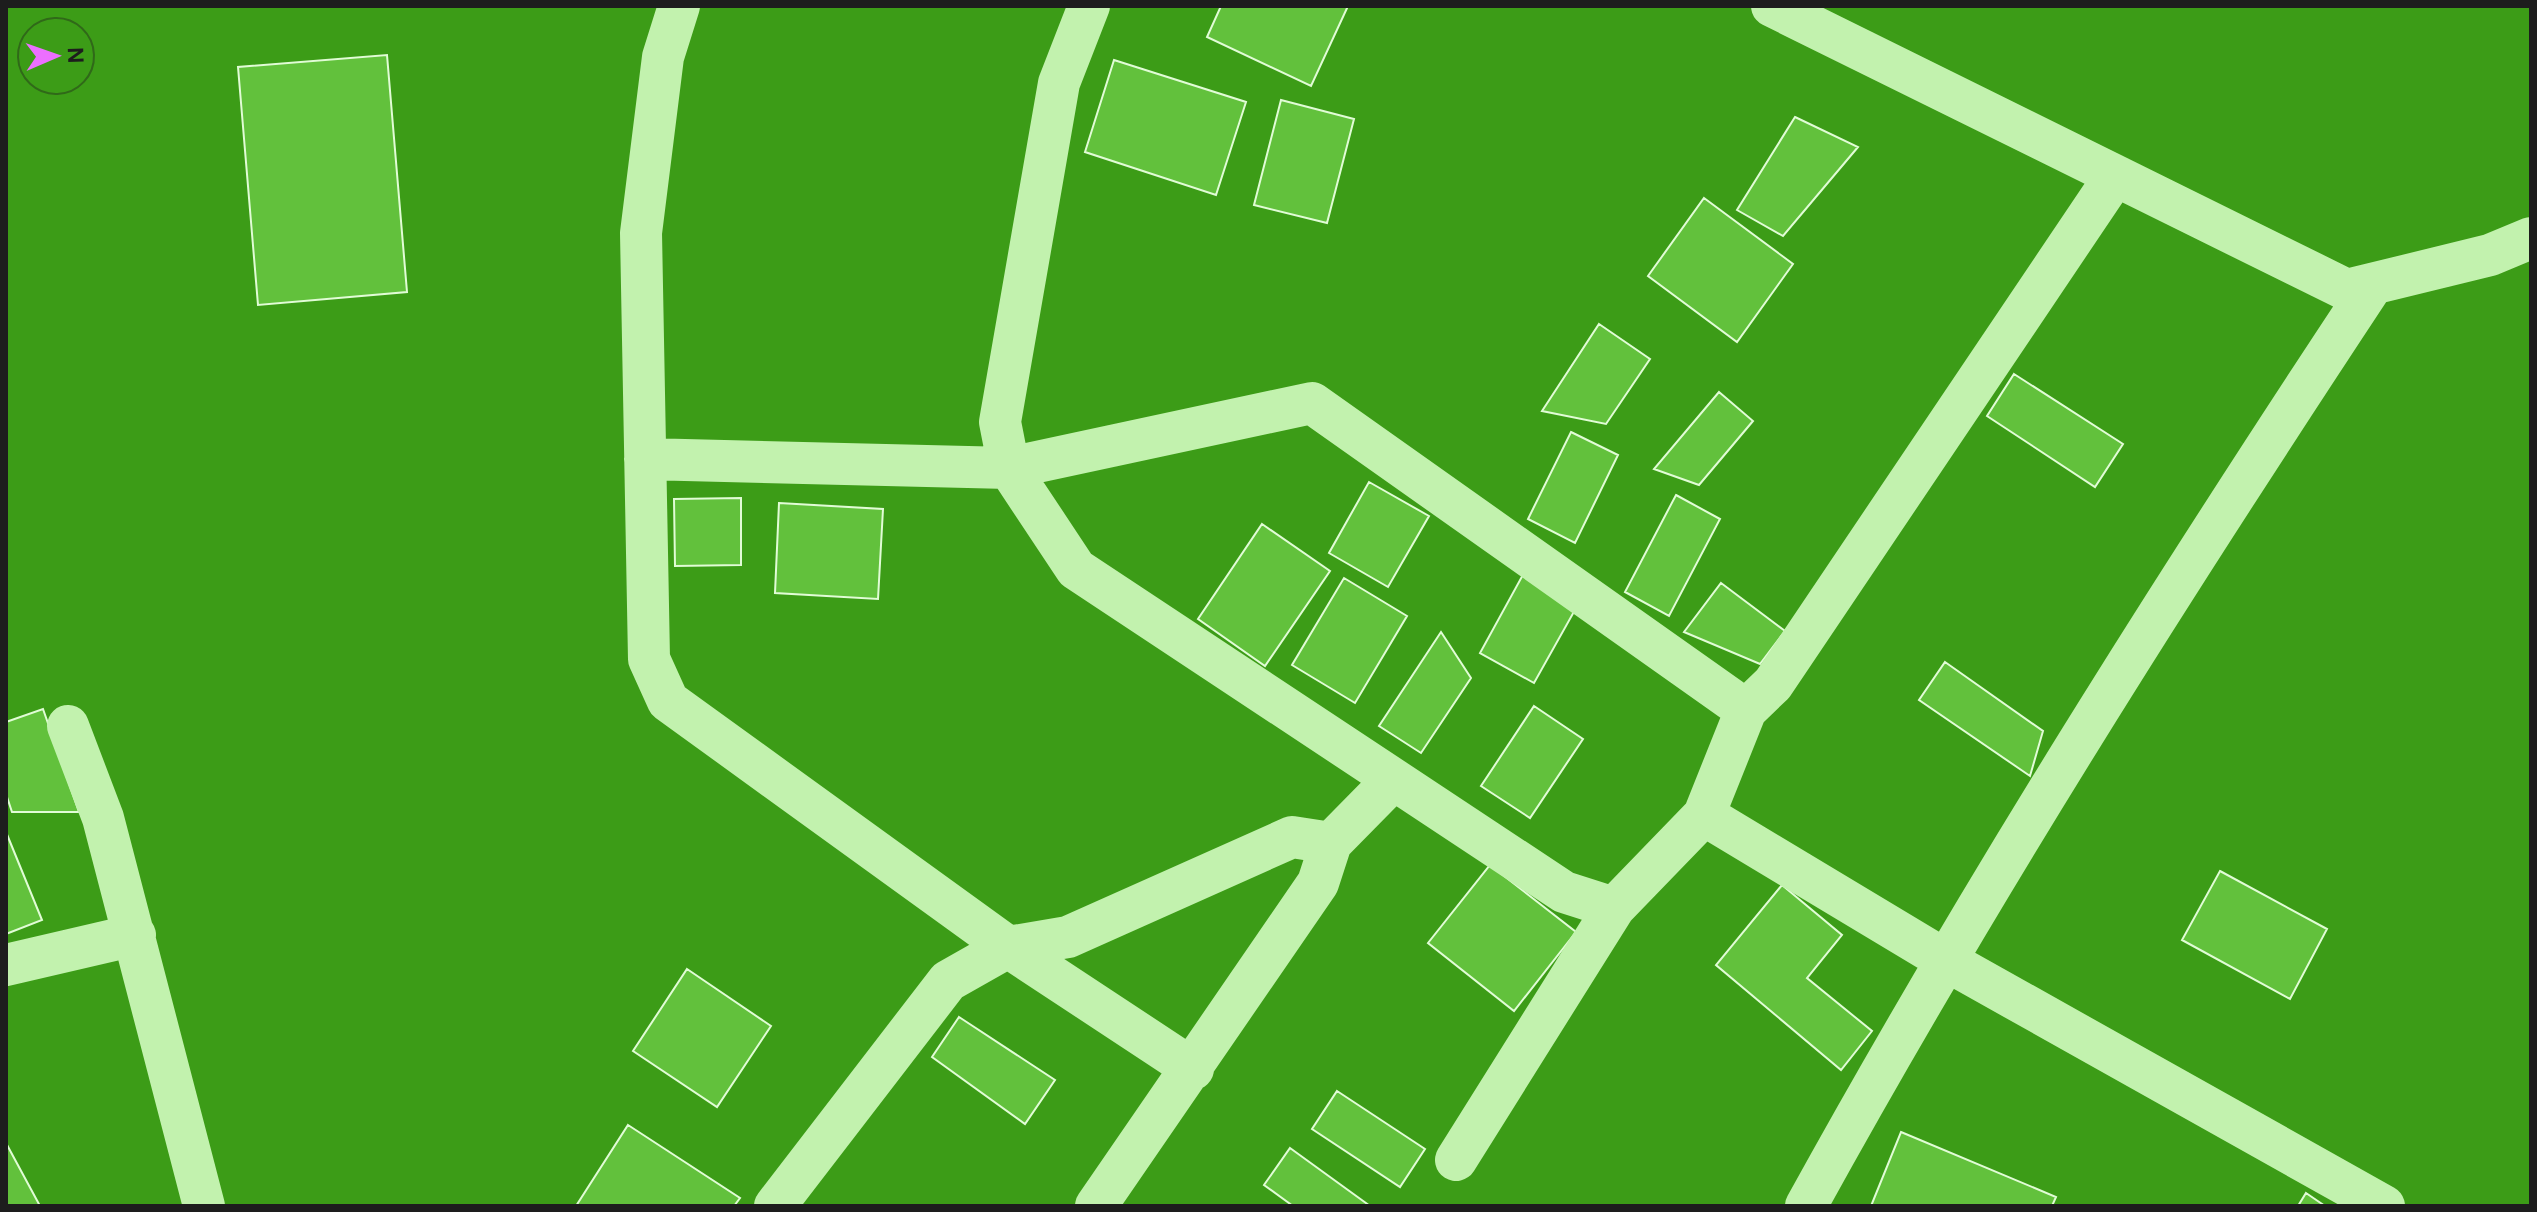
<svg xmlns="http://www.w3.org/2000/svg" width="2537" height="1212" font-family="'DM Sans',sans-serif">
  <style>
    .building { fill: #62c13c; stroke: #e1fcd6; stroke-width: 2 }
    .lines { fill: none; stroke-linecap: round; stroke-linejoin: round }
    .minor { stroke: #c2f2ae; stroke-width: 42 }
  </style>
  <rect width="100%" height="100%" fill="#3c9c17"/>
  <!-- building -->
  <path class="building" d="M1221 6H1348L1311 86 1207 37Z
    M387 55 407 292 258 305 238 67Z
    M1114 60 1246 102 1216 195 1085 152Z
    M1281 100 1354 119 1327 223 1254 205Z
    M1795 117 1858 147 1783 236 1737 210Z
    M1704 198 1793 264 1737 342 1648 276Z
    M1599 324 1650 359 1606 424 1542 411Z
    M2014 374 2123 444 2095 487 1987 416Z
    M1719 392 1753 421 1699 485 1654 469Z
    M1571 432 1618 455 1575 543 1528 519Z
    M1369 482 1429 516 1388 587 1329 553Z
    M1676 495 1720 519 1669 616 1625 592Z
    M741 498V565L675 566 674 499Z
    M779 503 883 509 878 599 775 593Z
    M1262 524 1330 571 1265 666 1198 619Z
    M1525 571 1580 601 1534 683 1480 653Z
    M1344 578 1407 616 1355 703 1292 665Z
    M1721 583 1785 631 1760 664 1684 632Z
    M1441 632 1471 678 1421 753 1379 726Z
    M1945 662 2043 731 2030 776 1919 700Z
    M1534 706 1583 739 1530 818 1481 786Z
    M43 709 79 812H12L6 794V722Z
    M6 832 42 920 6 934Z
    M1490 865 1576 932 1514 1011 1428 943Z
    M2220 871 2327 929 2290 999 2182 940Z
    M1782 885 1842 935 1807 978 1872 1031 1841 1070 1716 965Z
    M687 969 771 1026 717 1107 633 1051Z
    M959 1017 1055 1080 1025 1124 932 1057Z
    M1337 1091 1425 1149 1400 1187 1312 1129Z
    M628 1125 740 1198 734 1206H576Z
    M1901 1132 2056 1197 2052 1206H1871Z
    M6 1143 40 1206H6Z
    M1290 1148 1370 1206H1293L1264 1185Z
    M2306 1193 2325 1206H2298Z"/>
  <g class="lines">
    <!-- minor -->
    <path class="minor" d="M679 6 663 57 641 233 649 659 668 701 1008 947 1193 1069
      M1089 6 1059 83 1000 422 1009 468 1076 569 1564 892 1614 908
      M1772 6 2347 290 2490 255 2531 238
      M645 459 1009 468 1312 403 1746 710
      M68 726 103 818 204 1206
      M1704 815 1947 961 2384 1206
      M6 965 135 935
      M1456 1160 1614 908 1704 815 1746 710 1773 684 2115 176
      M775 1206 948 981 1008 947 1068 937 1292 837 1331 843
      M1096 1206 1318 883 1331 843 1393 780
      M1806 1206C1980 890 2174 585 2373 284"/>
  </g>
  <!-- border -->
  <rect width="2537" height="1212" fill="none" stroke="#1d1d1d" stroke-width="16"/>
  <!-- north arrow -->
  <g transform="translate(56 56) rotate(88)"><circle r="38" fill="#3c9c17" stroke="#306919" stroke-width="2"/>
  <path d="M0-6L14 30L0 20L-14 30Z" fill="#ec6fff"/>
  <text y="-12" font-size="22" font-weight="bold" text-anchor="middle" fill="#1d1d1d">N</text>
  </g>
</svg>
